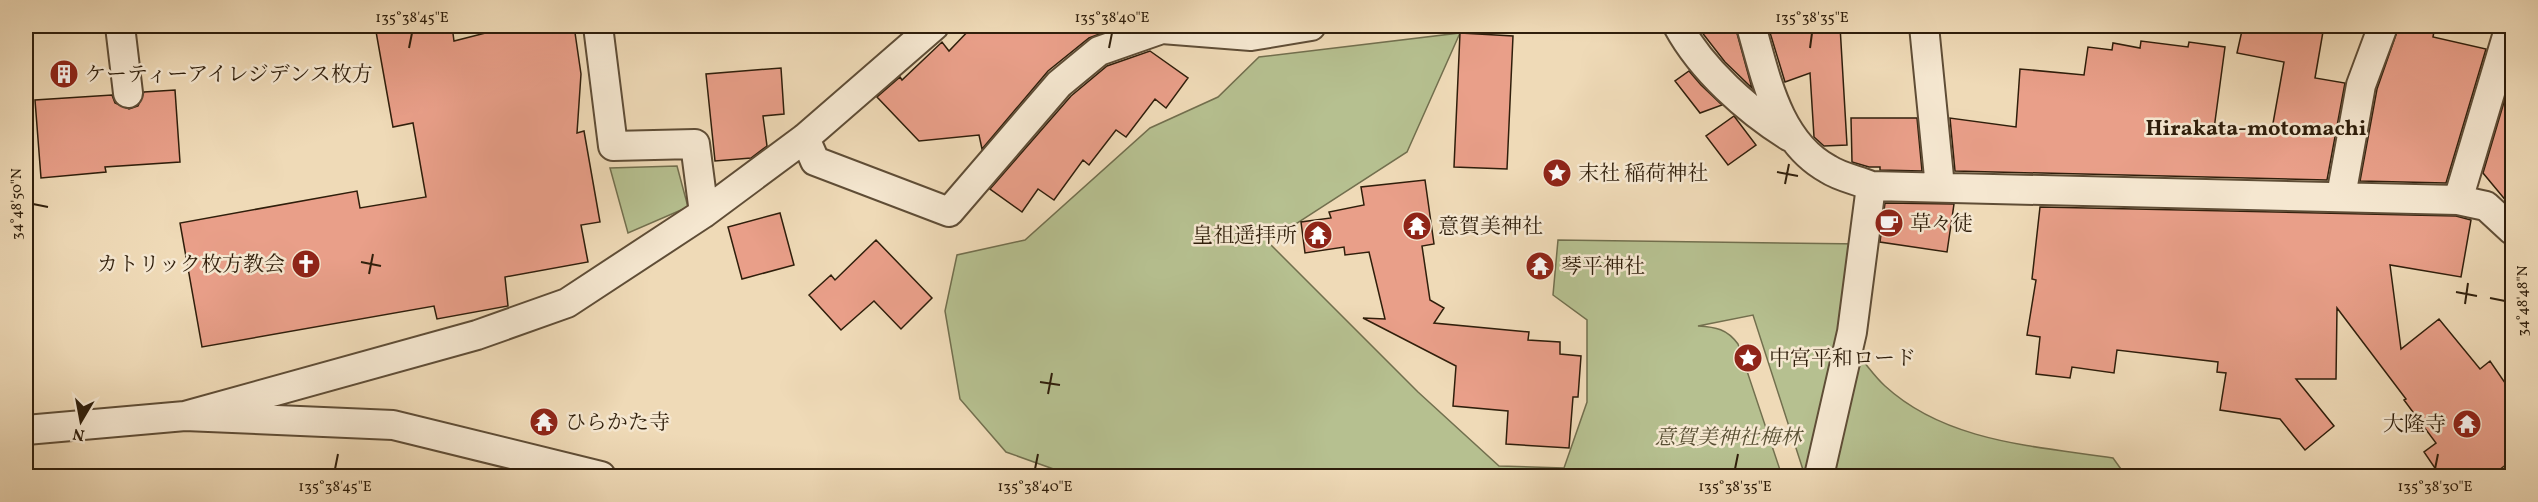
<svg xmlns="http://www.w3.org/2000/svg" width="2538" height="502" font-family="Vollkorn,'Noto Serif JP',serif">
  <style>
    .green { fill: #b6c090; stroke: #726f4e; stroke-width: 1.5 }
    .building { fill: #e99f89; stroke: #2f1e0b; stroke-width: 1.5 }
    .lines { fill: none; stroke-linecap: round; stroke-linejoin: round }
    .minor-casing { stroke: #5f4d36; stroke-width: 32 }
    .minor { stroke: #f5e7d0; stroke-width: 28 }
    .ticks { fill: none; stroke: #2f1e0b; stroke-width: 2 }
    .labels { text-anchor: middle; stroke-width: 5; stroke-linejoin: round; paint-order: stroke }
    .poi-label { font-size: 21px; fill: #2f1e0b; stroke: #f5e7d0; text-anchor: start }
    .park-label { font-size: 21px; font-style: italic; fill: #584f33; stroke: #f5e7d0 }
    .neighbourhood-label { font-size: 22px; font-weight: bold; fill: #2f1e0b; stroke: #f5e7d0 }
    .neatline { fill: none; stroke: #2f1e0b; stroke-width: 2 }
    .ticks-label { font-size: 15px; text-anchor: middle; fill: #2f1e0b }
  </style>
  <rect width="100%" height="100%" fill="#efdab7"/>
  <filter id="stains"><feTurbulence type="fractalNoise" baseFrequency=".00333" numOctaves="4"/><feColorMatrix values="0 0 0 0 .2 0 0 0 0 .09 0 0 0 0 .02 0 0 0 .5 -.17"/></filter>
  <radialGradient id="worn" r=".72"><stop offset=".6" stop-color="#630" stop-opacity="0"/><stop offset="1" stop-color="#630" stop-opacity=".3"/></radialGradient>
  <!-- green -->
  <path class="green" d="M1460 33 1407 152 1268 242 1418 392 1499 466 1564 468 1587 402V320L1553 295 1558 240 1863 244 1818 476H1805L1753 315 1698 326C1716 327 1727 329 1738 344L1782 476H1073L1006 452 960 399 945 311 957 255 1025 240 1150 128 1218 97 1259 57Z
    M677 166 688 207 628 233 610 168Z
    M1858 355C1867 365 1875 377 1885 386 1946 442 2034 446 2113 458L2126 476H1828Z"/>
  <!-- building -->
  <path class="building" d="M375 26H452L454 41 513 26H574L581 74 577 133 584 131 600 222 581 225 588 262 505 277 508 306 437 319 434 306 202 347 180 223 357 191 360 208 426 197 413 123 393 127Z
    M973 26H1117L1118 27 1089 38 1048 71 982 149 979 135 919 141 877 97 900 77 902 80 942 42 949 51Z
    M1697 26H1735L1752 88 1725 62Z
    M1768 26H1840L1847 145 1824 146 1814 137 1810 73 1785 82Z
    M2243 26H2324L2315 78 2345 83 2327 180 1955 171 1950 118 2016 127 2020 69 2084 75 2088 47 2112 50 2113 43 2140 48 2141 41 2188 47 2189 42 2225 47 2214 129H2272L2284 62 2237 53Z
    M2399 26H2435L2433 37 2486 49 2446 183 2360 181 2377 89Z
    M1460 33 1513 36 1507 169 1454 167Z
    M1150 51 1188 78 1166 108 1155 99 1126 137 1116 130 1089 165 1083 160 1054 200 1038 189 1022 212 990 189 1071 96 1107 66Z
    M781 68 784 114 763 116 767 146 751 158 715 161 706 74Z
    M1689 71 1701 85 1722 105 1700 113 1675 81Z
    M2512 75V208L2483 173Z
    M175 90 180 162 105 167 106 172 41 178 35 100 112 95 115 103 129 109 138 106 144 92Z
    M1734 116 1756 145 1728 165 1706 136Z
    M1851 118H1917L1922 171 1880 170V167H1869L1852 162Z
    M1425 180 1434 244 1422 246 1430 300 1444 308 1434 323 1529 332 1528 340 1560 342V354L1581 356 1578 397H1573L1569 448 1506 444 1508 411 1453 406 1456 366 1363 318 1385 319 1369 252 1345 255 1344 247 1305 253 1301 222 1331 218 1329 212 1364 205 1361 187Z
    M1885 203 1954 204 1947 252 1880 242Z
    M2040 207 2456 216 2471 220 2461 277 2390 265 2401 349 2439 319 2480 369 2490 361 2512 393V460L2490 477H2441L2424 452 2436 443 2404 400 2406 399 2337 308 2336 379H2296L2334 426 2305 450 2280 419 2220 410 2226 373 2217 372 2218 362 2117 350 2114 373 2072 367 2070 378 2036 374 2040 337 2027 335 2036 280 2032 279Z
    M780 213 794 265 742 279 728 227Z
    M876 240 932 298 901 329 874 301 841 330 809 295 831 275 835 280Z"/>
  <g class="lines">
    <!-- minor casing -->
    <g class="minor-casing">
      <path id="minor" d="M120 26 128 93
        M598 26 613 146 695 144 704 213
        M1678 26C1702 70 1747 110 1790 137
        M1751 26C1766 77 1777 141 1828 169 1840 177 1857 180 1871 186L2458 200 2486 206 2512 230
        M1924 26 1940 187
        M805 138 815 161 949 212 1059 84 1099 51 1162 29 1251 36 1311 26
        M2341 196 2361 85 2383 26
        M2458 200 2510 26
        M185 416 477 335 567 303 704 213 805 138 934 26
        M26 430 185 416 393 425 601 476
        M1819 476 1852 332 1871 186"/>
    </g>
    <!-- minor -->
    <use href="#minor" class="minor"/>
  </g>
  <!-- ticks -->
  <path class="ticks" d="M409 48 412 33M1109 48 1112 33M1810 48 1812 33M1777 172 1798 176M1785 184 1789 164M33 204 48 207M361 262 381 266M369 274 373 254M2456 292 2477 296M2490 298 2505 301M2465 304 2468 283M1040 382 1060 385M1048 394 1052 373M335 469 338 454M1035 469 1038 454M1735 469 1738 454M2435 469 2438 454"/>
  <!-- icons -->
  <defs>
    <g id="building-disc" transform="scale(1.5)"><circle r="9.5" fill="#8f2418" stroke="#f5e7d0"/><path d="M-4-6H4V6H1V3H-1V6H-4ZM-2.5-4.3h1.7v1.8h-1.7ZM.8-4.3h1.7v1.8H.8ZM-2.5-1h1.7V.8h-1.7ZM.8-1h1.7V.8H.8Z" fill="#fff"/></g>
    <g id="sight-disc" transform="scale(1.5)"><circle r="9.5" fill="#8f2418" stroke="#f5e7d0"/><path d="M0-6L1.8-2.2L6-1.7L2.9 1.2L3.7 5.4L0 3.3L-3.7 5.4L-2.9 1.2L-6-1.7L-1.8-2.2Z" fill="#fff"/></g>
    <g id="cafe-disc" transform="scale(1.5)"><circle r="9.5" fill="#8f2418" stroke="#f5e7d0"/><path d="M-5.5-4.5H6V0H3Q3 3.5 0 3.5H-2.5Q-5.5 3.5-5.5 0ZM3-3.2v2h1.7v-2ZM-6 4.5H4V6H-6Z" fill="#fff"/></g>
    <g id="temple-disc" transform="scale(1.5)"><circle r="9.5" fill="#8f2418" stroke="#f5e7d0"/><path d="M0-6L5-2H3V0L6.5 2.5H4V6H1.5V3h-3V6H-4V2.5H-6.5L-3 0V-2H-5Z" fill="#fff"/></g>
    <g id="church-disc" transform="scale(1.5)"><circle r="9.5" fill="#8f2418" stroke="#f5e7d0"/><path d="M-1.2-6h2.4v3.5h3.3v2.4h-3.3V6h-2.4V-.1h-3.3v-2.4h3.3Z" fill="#fff"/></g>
  </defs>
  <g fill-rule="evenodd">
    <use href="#building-disc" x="64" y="74"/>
    <use href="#sight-disc" x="1557" y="173"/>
    <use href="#cafe-disc" x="1889" y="223"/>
    <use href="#temple-disc" x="1417" y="226"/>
    <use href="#temple-disc" x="1318" y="235"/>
    <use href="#church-disc" x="306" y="264"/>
    <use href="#temple-disc" x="1540" y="266"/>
    <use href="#sight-disc" x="1748" y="358"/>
    <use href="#temple-disc" x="544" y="422"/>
    <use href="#temple-disc" x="2467" y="424"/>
  </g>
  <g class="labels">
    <!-- poi labels -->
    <g class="poi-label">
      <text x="85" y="81">ケーティーアイレジデンス枚方</text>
      <text x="1578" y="180">末社 稲荷神社</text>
      <text x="1910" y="230">草々徒</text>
      <text x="1438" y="233">意賀美神社</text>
      <text x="1297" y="242" text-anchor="end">皇祖遥拝所</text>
      <text x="285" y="271" text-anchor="end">カトリック枚方教会</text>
      <text x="1561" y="273">琴平神社</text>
      <text x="1769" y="365">中宮平和ロード</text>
      <text x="565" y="429">ひらかた寺</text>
      <text x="2446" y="431" text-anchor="end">大隆寺</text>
    </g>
    <!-- park labels -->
    <g class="park-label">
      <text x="1728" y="444">意賀美神社梅林</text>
    </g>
    <!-- neighbourhood labels -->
    <g class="neighbourhood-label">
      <text x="2256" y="135">Hirakata-motomachi</text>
    </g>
  </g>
  <!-- margin -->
  <rect width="2538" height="502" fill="none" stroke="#efdab7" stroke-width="66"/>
  <!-- north arrow -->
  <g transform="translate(81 421) rotate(190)" stroke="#f5e7d0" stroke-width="4.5" paint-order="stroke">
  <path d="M0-4.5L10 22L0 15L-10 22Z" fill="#2f1e0b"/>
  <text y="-9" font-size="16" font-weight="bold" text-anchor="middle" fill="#2f1e0b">N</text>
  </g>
  <rect x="33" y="33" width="2472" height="436" class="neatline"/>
  <g class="ticks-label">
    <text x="412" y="22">135°38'45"E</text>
    <text x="1112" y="22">135°38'40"E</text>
    <text x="1812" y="22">135°38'35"E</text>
    <text transform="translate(16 204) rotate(-90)" y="5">34°48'50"N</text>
    <text transform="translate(2522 301) rotate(-90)" y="5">34°48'48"N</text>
    <text x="335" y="491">135°38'45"E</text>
    <text x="1035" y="491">135°38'40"E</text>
    <text x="1735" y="491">135°38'35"E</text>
    <text x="2435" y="491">135°38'30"E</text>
  </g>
  <rect width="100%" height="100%" filter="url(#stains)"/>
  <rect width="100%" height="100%" fill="url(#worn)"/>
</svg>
